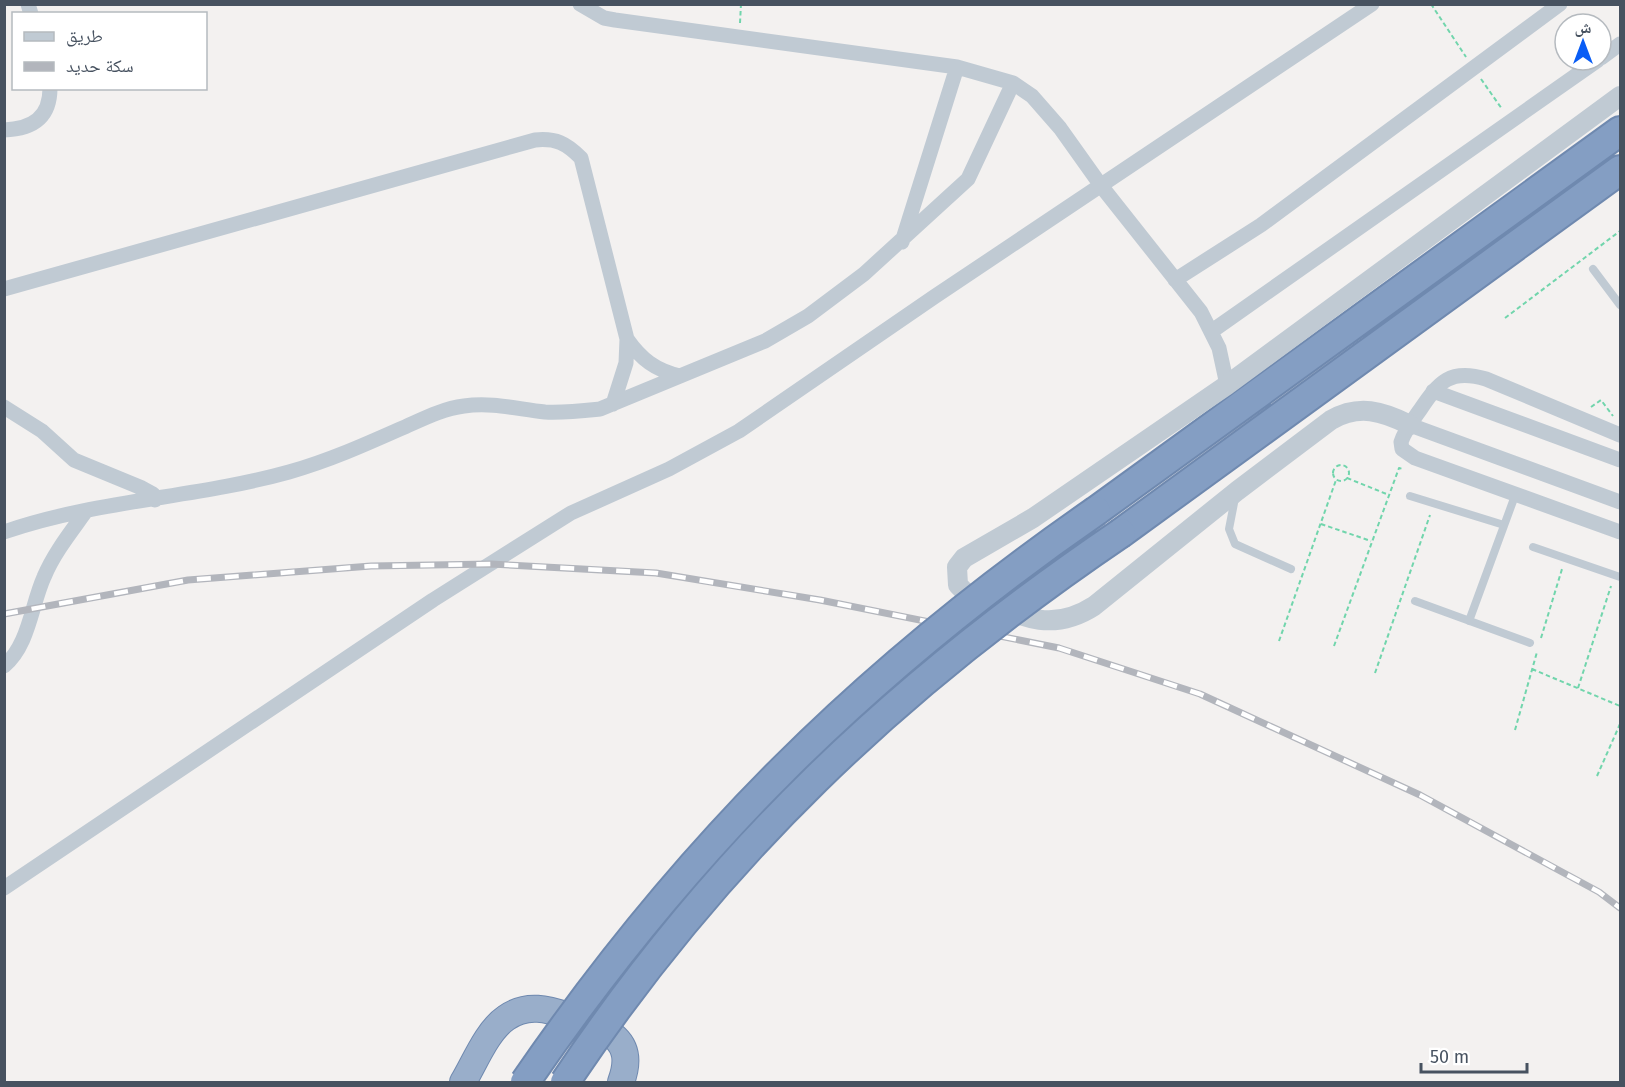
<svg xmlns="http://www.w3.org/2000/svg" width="1625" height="1087" font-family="'Fira Sans','Noto Naskh Arabic',sans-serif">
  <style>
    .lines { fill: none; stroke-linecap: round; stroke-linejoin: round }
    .trunk-casing { stroke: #6f89af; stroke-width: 28 }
    .motorway-casing { stroke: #6f89af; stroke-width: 32 }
    .path { stroke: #71d5ac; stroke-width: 2; stroke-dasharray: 4.5 3; stroke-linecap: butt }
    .service { stroke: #c0cad3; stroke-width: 8 }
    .minor { stroke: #c0cad3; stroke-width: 15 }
    .tertiary { stroke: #c0cad3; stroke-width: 20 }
    .trunk { stroke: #99aeca; stroke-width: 26 }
    .motorway { stroke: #849ec3; stroke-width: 28 }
    .rail-casing { stroke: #b2b5bc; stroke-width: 7 }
    .rail { stroke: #fff; stroke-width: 4.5; stroke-dasharray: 14; stroke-linecap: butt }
    .motorway-bridge-casing { stroke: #6f89af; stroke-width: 32; stroke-linecap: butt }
    .motorway-bridge { stroke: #849ec3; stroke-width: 28 }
  </style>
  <rect width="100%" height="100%" fill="#f3f1f0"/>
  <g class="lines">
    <!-- trunk casing -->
    <g class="trunk-casing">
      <path id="trunk" d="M463 1082C475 1062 487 1031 506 1018 528 1002 550 1010 572 1017 607 1029 637 1039 621 1082"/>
    </g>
    <!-- motorway casing -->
    <g class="motorway-casing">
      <path id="motorway" d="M1096 511 1620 131
        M1121 533 1620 170"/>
    </g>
    <!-- path -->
    <path class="path" d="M1431 4 1466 57
      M740 23 741 4
      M1481 79 1502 109
      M1505 318 1620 231
      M1591 407 1601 400 1613 416
      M1333 473a8 8 0 1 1 16 0a8 8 0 1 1-16 0Z
      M1347 478 1389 495
      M1321 524 1371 541
      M1541 638 1562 569
      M1279 641 1336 480
      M1334 646 1399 468 1403 469
      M1532 669 1620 706
      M1375 673 1430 515
      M1578 688 1611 586
      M1515 730 1537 652
      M1597 776 1620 724"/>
    <!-- service -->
    <path class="service" d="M1593 269 1620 305
      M1410 496 1504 525
      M1235 498 1229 529 1235 544 1291 569
      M1533 547 1620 577
      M1415 601 1530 643
      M1469 621 1516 493"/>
    <!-- minor -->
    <path class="minor" d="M28 4 31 14
      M580 4 604 18 615 20 957 67 1013 83 1032 96 1060 128 1102 187 1201 312 1219 348 1227 385
      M1601 58 1620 44
      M4 130C32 129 50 118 50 88
      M902 242 957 67
      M1175 280 1261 225 1560 4
      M4 289 535 140C556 138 566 143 581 158L627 339 626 363 613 404
      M1212 331 1598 60
      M627 339C641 359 655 370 680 376
      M1433 391 1620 460
      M4 407 42 431 74 460 142 488 153 494 155 500
      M1410 425 1620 502
      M1620 435 1486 379C1450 368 1439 382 1420 410 1413 420 1405 430 1401 442L1402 449 1415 458 1620 532
      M4 532C96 500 196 498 289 472 328 461 364 445 400 429 421 420 441 409 464 406 492 402 517 409 545 412 563 413 581 411 600 409L765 341 808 316 864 274 968 179 1013 83
      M4 666C29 645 31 606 44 577 54 553 71 532 86 511
      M4 888 433 600 571 513 669 469 739 431 934 297 1372 4"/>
    <!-- tertiary -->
    <path class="tertiary" d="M1410 425C1382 411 1359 404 1331 420L1237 491 1094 606C1046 637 1012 611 965 592L958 585 957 567 964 558 1033 518 1227 385 1620 96"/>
    <!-- trunk -->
    <use href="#trunk" class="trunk"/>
    <!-- motorway -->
    <use href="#motorway" class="motorway"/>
    <!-- rail casing -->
    <g class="rail-casing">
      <path id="rail" d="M4 614 188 580 371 566 491 564 656 573 820 600 1059 648 1200 694 1420 795 1599 892 1620 908"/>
    </g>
    <!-- rail -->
    <use href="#rail" class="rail"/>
    <!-- motorway-bridge casing -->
    <g class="motorway-bridge-casing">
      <path id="motorway-bridge" d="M525 1082C686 848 862 673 1096 511
        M565 1082C717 855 895 686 1121 533"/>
    </g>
    <!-- motorway-bridge -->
    <use href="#motorway-bridge" class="motorway-bridge"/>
  </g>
  <!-- border -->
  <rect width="1625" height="1087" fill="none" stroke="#475260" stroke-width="12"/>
  <!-- legend -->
  <rect x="12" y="12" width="195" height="78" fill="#ffffff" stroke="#b5babf" stroke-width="1.5"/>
  <rect x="24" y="32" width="30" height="9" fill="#c0cad3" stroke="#b5babf" stroke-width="1.5"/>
  <text x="66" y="42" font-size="18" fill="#475260">طريق</text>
  <rect x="24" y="62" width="30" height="9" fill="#b2b5bc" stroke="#b5babf" stroke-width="1.5"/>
  <text x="66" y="72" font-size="18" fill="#475260">سكة حديد</text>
  <!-- north arrow -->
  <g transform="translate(1583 42)"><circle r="28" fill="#ffffff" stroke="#b5babf" stroke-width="1.5"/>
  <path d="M0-4.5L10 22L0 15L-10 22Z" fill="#095df5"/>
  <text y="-9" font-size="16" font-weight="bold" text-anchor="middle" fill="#475260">ش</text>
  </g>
  <!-- scale -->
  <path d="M1421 1063v9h106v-9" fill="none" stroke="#475260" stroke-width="3"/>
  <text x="1430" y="1063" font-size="18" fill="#475260" stroke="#ffffff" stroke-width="4.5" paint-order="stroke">50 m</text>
</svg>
